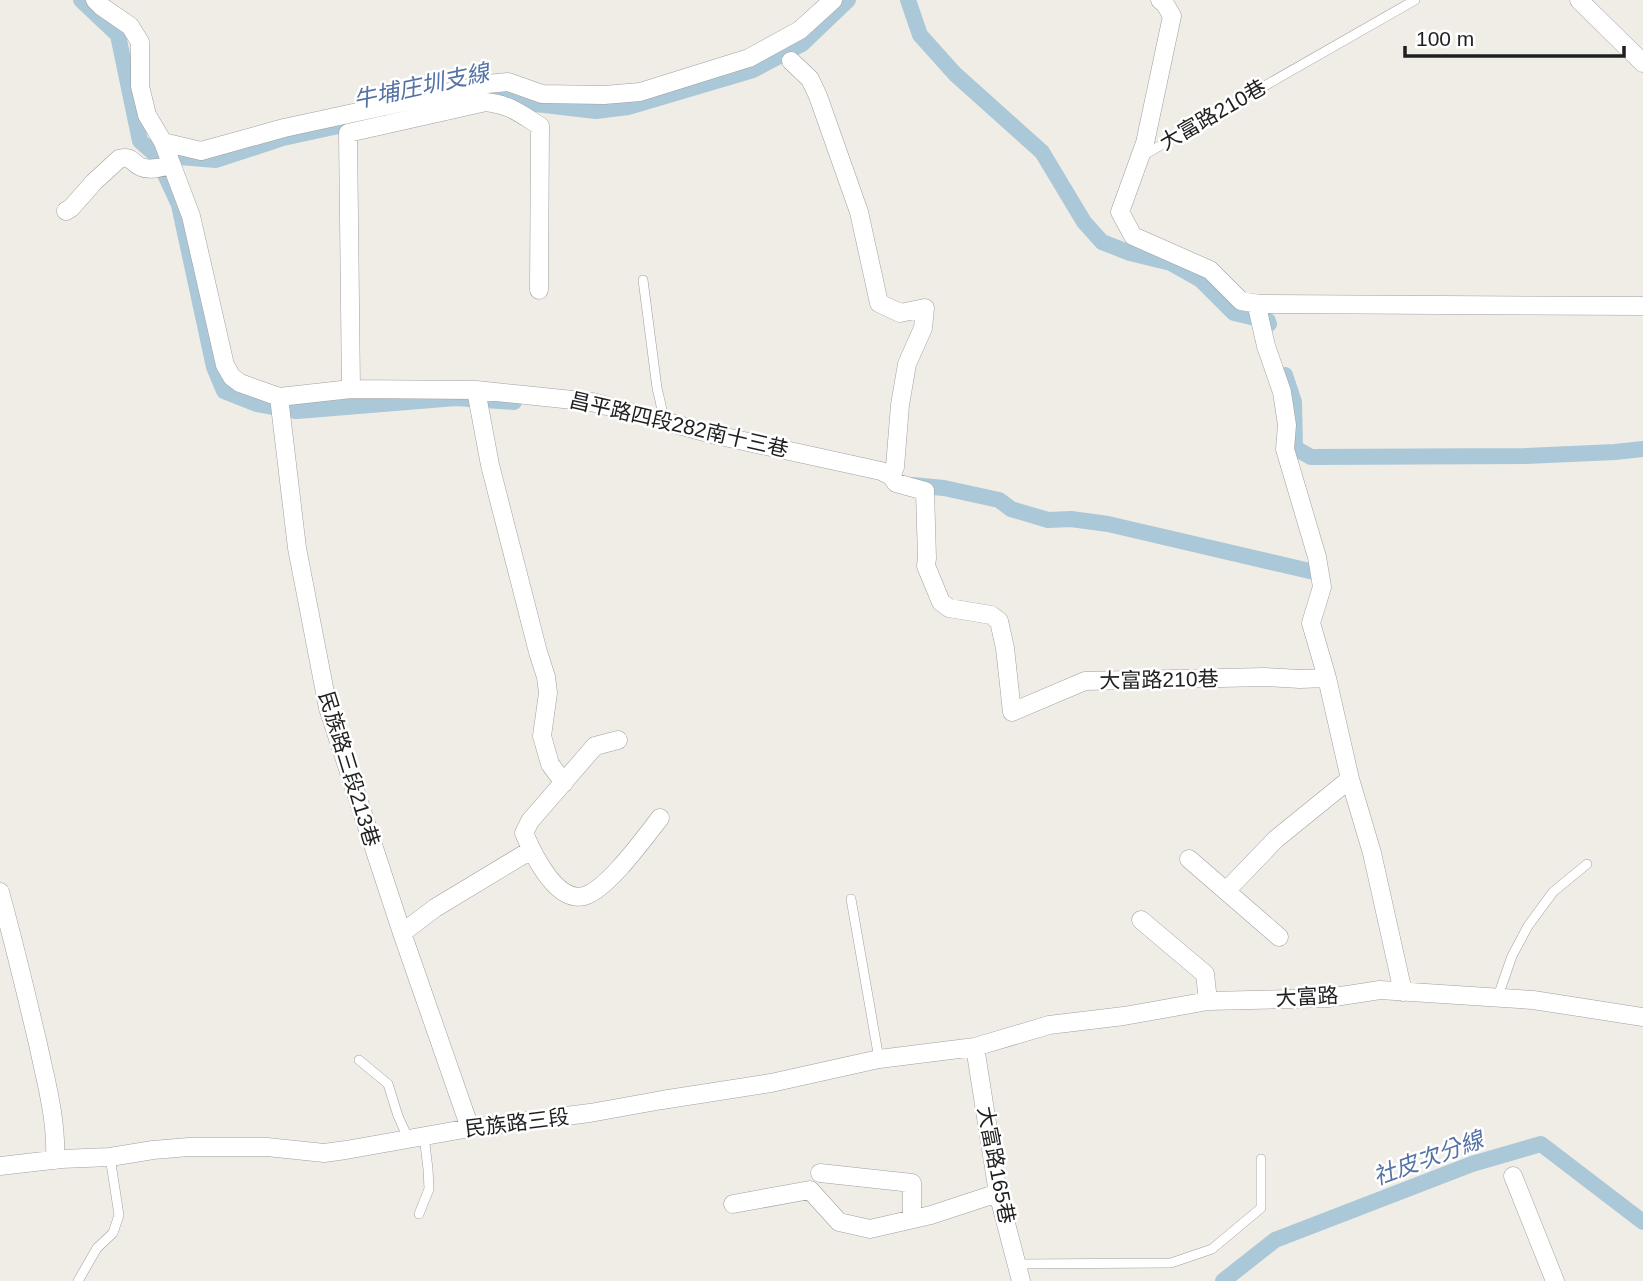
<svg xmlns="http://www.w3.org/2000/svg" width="1643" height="1281" font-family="Helvetica,'Noto Sans TC',sans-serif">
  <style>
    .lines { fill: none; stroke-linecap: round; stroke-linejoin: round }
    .canal { stroke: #aac8d8; stroke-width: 16 }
    .service-casing { stroke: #a0a0a0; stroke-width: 10 }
    .minor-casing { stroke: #a0a0a0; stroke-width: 19 }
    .service { stroke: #fff; stroke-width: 9 }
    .minor { stroke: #fff; stroke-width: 18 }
    .labels { text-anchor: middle; stroke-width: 5; stroke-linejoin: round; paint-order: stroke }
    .street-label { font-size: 21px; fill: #1f1f1f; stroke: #fff }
    .water-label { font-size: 23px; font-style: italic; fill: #5472a6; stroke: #fff }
  </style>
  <rect width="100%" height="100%" fill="#efede6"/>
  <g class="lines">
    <!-- canal -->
    <path class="canal" d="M81 0 118 35 140 141 156 155 216 160 283 138 366 120
      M908 0 920 35 955 74 1042 152 1084 222 1102 242 1130 253 1171 263 1201 280 1234 313 1268 321 1269 324
      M470 97 504 92 527 103 596 111 628 107 753 70 802 44 848 0
      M156 155 179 205 214 367 224 391 257 404 297 411 456 398 514 402
      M1285 375 1294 402 1295 448 1311 457 1526 456 1615 452 1643 449
      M912 485 944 488 999 500 1011 509 1048 520 1071 519 1108 524 1314 572
      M1223 1281 1275 1240 1472 1164 1541 1144 1643 1222"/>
    <!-- service casing -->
    <g class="service-casing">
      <path id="service" d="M1142 156 1415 0
        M643 280 657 388C659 399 664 410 661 420
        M851 899 879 1059
        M1497 999 1512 956 1528 926 1553 892 1587 864
        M359 1060 388 1084 398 1116 408 1138
        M419 1214 429 1189 428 1169 424 1136
        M1017 1264 1171 1263 1212 1249 1261 1208V1159
        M78 1281 97 1248 113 1233 119 1215 110 1157"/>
    </g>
    <!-- minor casing -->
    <g class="minor-casing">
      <path id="minor" d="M95 0 101 6 130 26 140 42V86L147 115 163 142 191 216 225 365 232 377 240 383 279 397 351 389 476 390 592 402 716 435 881 471 891 476 896 483 925 491 927 558 926 566 941 602 949 608 991 615 999 621 1005 648 1012 712 1085 681 1265 677 1300 679 1327 678
        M1160 0 1165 4 1172 16 1145 143 1120 212 1133 236 1210 270 1241 301 1259 304 1643 306
        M1579 0 1643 63
        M791 61 810 79 818 96 859 212 879 303 900 313 925 308 923 328 907 364 900 405 895 467 891 476
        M163 142 201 151 284 128 487 84 508 82 542 94 604 95 640 92 749 58 800 30 833 0
        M66 211 71 208 94 182 119 159C133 155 131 163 141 167 150 171 163 167 172 165
        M1259 304 1258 311 1266 346 1282 392 1287 425 1285 449 1317 557 1322 587 1311 623 1327 678 1350 779 1372 853 1403 992
        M351 389 348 133 486 102C511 105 519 113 540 126L539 290
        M476 390 490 465 538 652 546 677 548 693 542 736 550 764 564 783
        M279 397 297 548 328 708 402 933 470 1128
        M618 740 595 746 530 821 524 833C533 854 556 903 584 896 607 890 645 837 660 818
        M1189 859 1279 937
        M1226 891 1276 839 1350 779
        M0 892C14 943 26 993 38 1044 46 1082 57 1120 55 1160
        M1141 920 1205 974 1208 1001
        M402 933 435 908 531 850
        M975 1047 998 1193 1021 1281
        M0 1166 61 1159 110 1157 153 1150 189 1147H267L324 1153 346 1150 470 1128 590 1113 662 1100 771 1083 879 1059 975 1047 1049 1025 1124 1016 1208 1001 1328 998 1380 990 1533 1000 1643 1017
        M820 1173 912 1183V1219
        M1513 1176 1555 1281
        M733 1204 810 1190 839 1222 870 1229 931 1215 998 1193"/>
    </g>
    <!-- service -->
    <use href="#service" class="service"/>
    <!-- minor -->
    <use href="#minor" class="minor"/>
  </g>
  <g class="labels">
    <!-- street labels -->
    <g class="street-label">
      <text transform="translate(1213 115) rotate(-30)" y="7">大富路210巷</text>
      <text transform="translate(679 425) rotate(13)" y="7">昌平路四段282南十三巷</text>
      <text transform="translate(1159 680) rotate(-1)" y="7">大富路210巷</text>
      <text transform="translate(349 769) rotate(73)" y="7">民族路三段213巷</text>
      <text transform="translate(1307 997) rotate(-3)" y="7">大富路</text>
      <text transform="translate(517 1123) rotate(-7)" y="7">民族路三段</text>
      <text transform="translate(996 1165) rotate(79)" y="7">大富路165巷</text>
    </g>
    <!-- water labels -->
    <g class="water-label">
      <text transform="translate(421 86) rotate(-12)" y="8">牛埔庄圳支線</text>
      <text transform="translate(1428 1158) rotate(-20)" y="8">社皮次分線</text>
    </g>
  </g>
  <!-- scale -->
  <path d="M1405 46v10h219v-10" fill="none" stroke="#1f1f1f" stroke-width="3.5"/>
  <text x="1416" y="46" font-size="21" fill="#1f1f1f" stroke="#ffffff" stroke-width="5" paint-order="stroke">100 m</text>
</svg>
